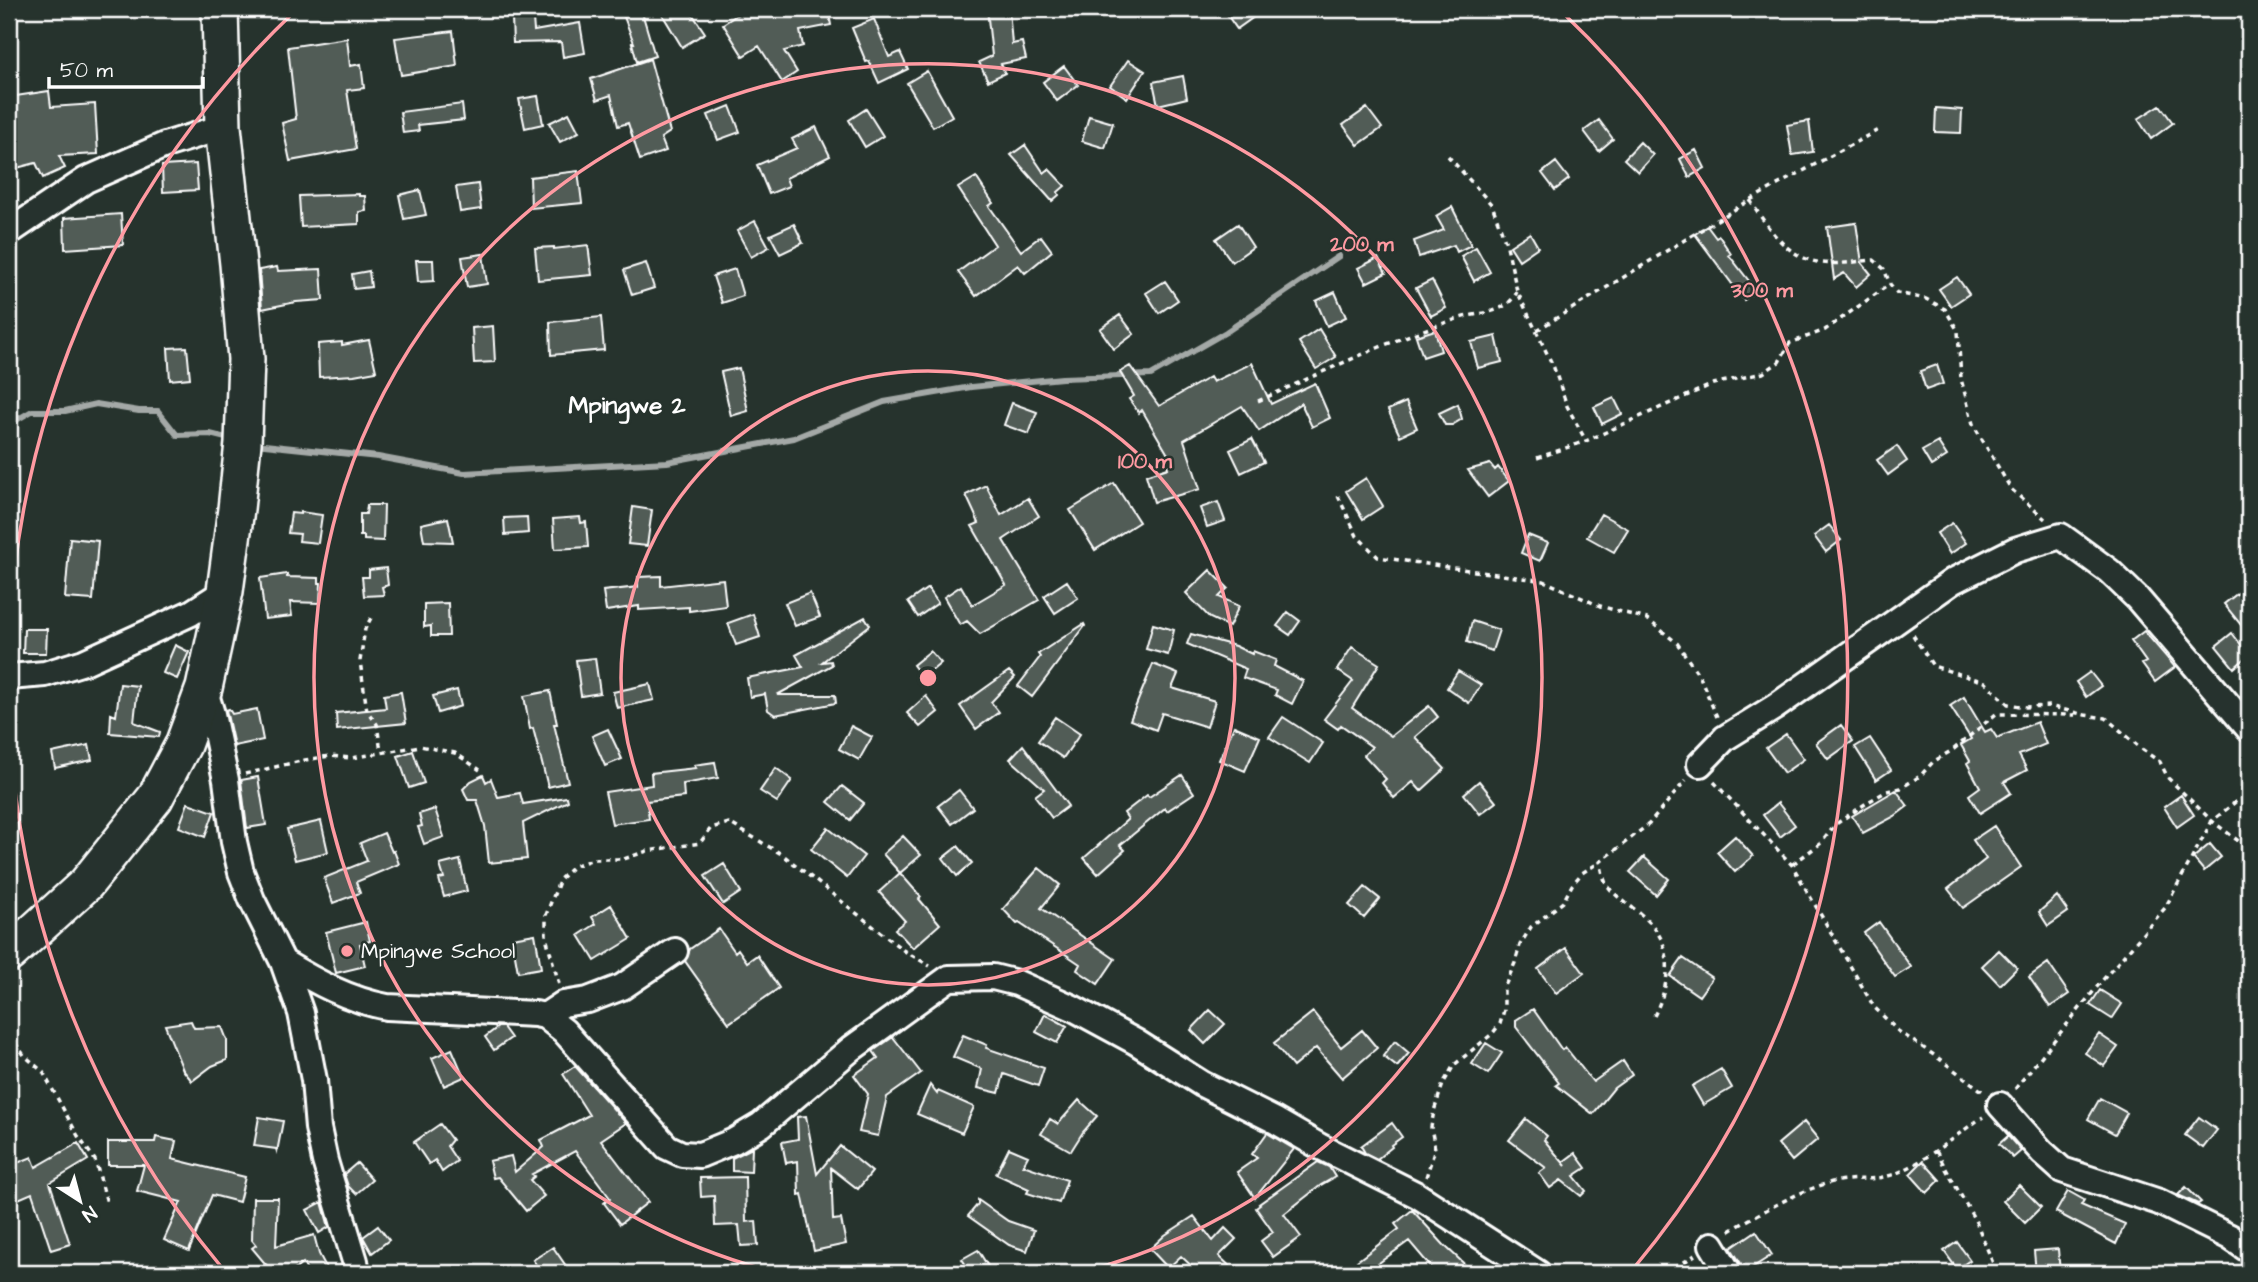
<svg xmlns="http://www.w3.org/2000/svg" width="2258" height="1282" font-family="'Architects Daughter',sans-serif">
  <style>
    .lines { fill: none; stroke-linecap: round; stroke-linejoin: round }
    .stream { stroke: #a4a9a7; stroke-width: 6 }
    .building { fill: #515c57; stroke: #fff; stroke-width: 2 }
    .street-casing { stroke: #fff; stroke-width: 30 }
    .secondary-casing { stroke: #fff; stroke-width: 40 }
    .path { stroke: #fff; stroke-width: 3.5; stroke-dasharray: 5 5; stroke-linecap: butt }
    .street { stroke: #26332d; stroke-width: 24 }
    .secondary { stroke: #26332d; stroke-width: 35 }
    .ring { fill: none; stroke: #ff9aa2; stroke-width: 3.5 }
    .poi-dot { fill: #ff9aa2; stroke: #26332d; stroke-width: 2.5 }
    .labels { text-anchor: middle; stroke-width: 5; stroke-linejoin: round; paint-order: stroke }
    .poi-label { font-size: 21px; fill: #fff; stroke: #26332d; text-anchor: start }
    .quarter-label { font-size: 24px; font-weight: bold; fill: #fff; stroke: #26332d }
    .centre { fill: #ff9aa2; stroke: #26332d; stroke-width: 3.5 }
    .ring-label { font-size: 21px; text-anchor: middle; font-weight: bold; fill: #ff9aa2; stroke: #26332d; stroke-width: 5; stroke-linejoin: round; paint-order: stroke }
  </style>
  <rect width="100%" height="100%" fill="#26332d"/>
  <filter id="ink" filterUnits="userSpaceOnUse"><feTurbulence type="fractalNoise" baseFrequency=".0143" numOctaves="2"/><feDisplacementMap in="SourceGraphic" scale="14" xChannelSelector="R" yChannelSelector="G"/><feConvolveMatrix kernelMatrix="1 2 1 2 8 2 1 2 1" color-interpolation-filters="sRGB"/></filter>
  <g filter="url(#ink)">
    <g class="lines">
      <!-- stream -->
      <path class="stream" d="M9 421 13 422 32 411H65L96 404 139 411H158L177 435 210 434 234 440
        M255 444 378 457 464 473 667 462 794 438 884 402 971 387 1062 378 1151 375 1226 332 1339 256"/>
    </g>
    <!-- building -->
    <path class="building" d="M621 9H641L655 56 637 62 632 43H634Z
      M659 9H689L705 33 682 47Z
      M746 9H828L831 25 800 31 803 46 784 51 797 72 782 82 759 46 743 56 723 24Z
      M987 9H1009L1012 44 1022 42 1026 59 1001 64 1005 73 988 81 979 62 992 56Z
      M1223 9H1265L1237 29Z
      M512 18H533L534 31 580 23 585 53 563 57 561 42 513 43Z
      M874 19 889 57 900 52 908 69 879 83 869 61 866 62 852 28Z
      M453 31 457 66 401 75 395 38Z
      M347 38 350 66 361 64 364 88 347 90 356 149 290 161 282 123 296 119 288 47Z
      M650 59 670 132 661 138 666 151 640 160 628 123 618 126 611 95 597 100 591 79Z
      M1128 60 1145 71 1127 98 1110 86Z
      M1064 66 1078 85 1057 101 1043 82Z
      M927 71 952 116 933 127 907 83Z
      M1183 76 1187 98 1158 105 1153 82Z
      M49 91 51 107 95 104 98 154 59 156 65 168 43 178 36 163 9 170V97Z
      M538 96 543 124 525 128 519 99Z
      M462 104 464 120 418 125 419 131 403 133 400 112Z
      M2160 105 2173 123 2151 139 2138 119Z
      M730 106 740 132 718 140 708 115Z
      M1367 108 1382 128 1358 145 1343 125Z
      M1936 108 1962 110 1961 133 1935 132Z
      M866 109 883 136 865 147 849 120Z
      M569 113 579 132 560 142 549 123Z
      M1089 116 1113 123 1105 148 1082 141Z
      M1599 120 1613 139 1599 151 1584 131Z
      M1809 121 1813 152 1792 155 1787 125Z
      M816 127 830 156 786 178 789 186 769 194 757 165 797 148 792 139Z
      M1640 142 1653 155 1638 172 1624 159Z
      M1025 145 1044 173 1049 169 1065 186 1058 192 1059 195 1052 201 1011 155Z
      M1696 150 1705 168 1689 177 1680 159Z
      M1556 162 1569 179 1555 190 1542 173Z
      M196 164 198 190 163 192 162 166Z
      M578 171 582 203 531 208 530 177Z
      M976 177 993 203 989 206 1021 251 1041 236 1052 251 1025 273 1018 265 976 296 958 272 995 245 958 188Z
      M478 184 481 209 460 212 456 187Z
      M420 190 426 215 404 219 399 195Z
      M359 194V196H365L366 211 359 212V224L301 227 299 196Z
      M1452 207 1471 245 1457 252 1454 245 1419 257 1414 241 1444 230 1436 216Z
      M121 214 123 245 65 249 64 218Z
      M755 221 769 247 751 257 737 231Z
      M1856 223 1862 263 1871 274 1856 287 1844 273 1834 279 1827 227Z
      M794 224 803 243 780 254 770 235Z
      M1238 224 1253 247 1232 262 1216 239Z
      M1707 226 1716 238 1719 236 1731 254 1729 255 1756 290 1744 300 1695 234Z
      M1530 233 1538 247 1519 260 1510 246Z
      M588 245 592 275 538 280 535 248 554 247V249Z
      M1476 247 1490 272 1474 281 1461 256Z
      M483 254 487 284 467 287 462 257Z
      M1378 258 1386 273 1366 283 1358 268Z
      M416 260H433L434 281 418 282Z
      M646 263 654 288 632 295 624 270Z
      M277 267 278 271 321 269 323 300 296 302 262 309 259 270Z
      M735 269 743 296 722 303 713 276Z
      M369 271 371 287 354 289 352 274Z
      M1957 277 1969 294 1951 306 1939 289Z
      M1432 280 1446 308 1431 316 1416 288Z
      M1165 281 1178 300 1159 313 1146 293Z
      M1335 292 1346 317 1327 326 1316 301Z
      M1120 315 1134 334 1114 349 1100 329Z
      M601 317 604 350 551 355 550 322Z
      M493 326 495 362 474 363 472 328Z
      M1319 329 1336 357 1316 369 1299 342Z
      M1435 330 1441 351 1423 357 1416 336Z
      M1496 336 1502 362 1478 368 1471 342Z
      M369 340 376 371 354 375 319 377 318 344 342 342V345Z
      M187 347 190 378 170 380 168 348Z
      M1252 363 1271 404 1315 383 1330 418 1312 427 1301 403 1259 431 1242 406 1184 440 1200 489 1154 502 1146 475 1168 468 1167 465 1173 463 1142 410 1139 413 1129 399 1134 396 1120 372 1130 366 1159 406 1210 377 1213 382Z
      M1937 365 1943 384 1926 390 1920 371Z
      M739 368 748 411 731 416 721 372Z
      M1614 398 1622 414 1602 424 1594 407Z
      M1406 402 1417 428 1400 436 1388 410Z
      M1012 403 1037 412 1029 434 1004 425Z
      M1458 404 1462 419 1452 425H1445L1439 413Z
      M1252 439 1264 462 1241 473 1230 450Z
      M1938 442 1947 456 1931 466 1922 451Z
      M1897 446 1907 461 1888 475 1877 460Z
      M1490 464 1495 470 1498 467 1509 481 1488 497 1468 470Z
      M1366 478 1383 506 1363 519 1346 491Z
      M1114 483 1139 522 1095 550 1070 510Z
      M986 485 1001 515 1028 498 1039 516 1003 540 1039 600 980 634 967 621 960 625 944 597 961 586 972 605 1006 585 972 526 979 523 966 495Z
      M1218 502 1225 521 1207 527 1200 508Z
      M367 505H384L383 541 364 540V536H360V514H366Z
      M633 507 652 510 647 546 628 544Z
      M300 512 322 515 318 543 299 541 300 534 288 533 291 513 300 514Z
      M1601 514 1628 529 1614 552 1587 537Z
      M527 517 528 533 505 535 504 518Z
      M580 517 581 523 586 522 588 547 555 549 553 519Z
      M448 518 453 542 424 541 421 524Z
      M1952 523 1966 543 1950 554 1937 533Z
      M1829 525 1841 540 1826 552 1814 536Z
      M1528 535 1548 543 1540 561 1521 553Z
      M70 538 98 541 93 600 65 598Z
      M386 568 388 585 382 587 384 595 364 596 362 577H369V570Z
      M1210 570 1228 588 1219 597 1239 606 1229 627 1210 618 1186 593Z
      M287 574V577L319 578V583H321L320 603 290 602 292 616 265 619 260 578Z
      M661 576V586L723 579 726 606 689 611V607L639 610V606L606 611 603 591 638 587V577Z
      M1067 581 1078 598 1055 613 1044 596Z
      M928 588 938 603 918 617 908 602Z
      M810 593 820 617 795 626 785 603Z
      M2238 593 2249 606V635L2224 604Z
      M448 603 449 636H431V626L424 627V604Z
      M1288 612 1300 621 1290 635 1277 626Z
      M753 614 760 637 736 645 728 623Z
      M865 617 870 625 822 662 831 661 832 665 777 695H835L836 703 775 715 768 710 765 694 750 697 747 678 803 667 796 655Z
      M1472 621 1499 630 1492 651 1467 642Z
      M1084 624 1085 626 1032 697 1018 686 1040 657 1038 654Z
      M1153 624 1174 630 1168 655 1146 649Z
      M24 629H47L46 653H23Z
      M2144 631 2175 667 2155 682 2142 664 2146 662 2131 641Z
      M2232 633 2249 655 2234 668 2216 646Z
      M1191 634 1235 646 1252 654 1253 651 1276 660 1274 666 1303 681 1292 704 1275 695 1277 690 1243 678 1246 669 1187 644Z
      M175 645 189 652 177 679 163 673Z
      M1352 647 1379 664 1352 708 1391 736 1429 706 1438 717 1415 737 1445 769 1421 791 1413 782 1394 798 1382 783 1386 779 1364 755 1372 747 1341 725 1338 729 1324 719 1353 681 1337 670Z
      M930 651 941 663 923 678 913 665Z
      M595 658 600 693 581 696 576 660Z
      M1153 664 1178 674 1172 688 1215 701 1207 727 1162 713 1156 730 1130 720Z
      M1009 671 1015 677 991 702 999 712 976 729 960 706Z
      M1458 671 1481 685 1469 703 1447 688Z
      M2090 672 2101 686 2086 697 2076 682Z
      M120 684 138 686 134 722 160 732 159 737 110 733 111 714 116 716Z
      M650 684 654 700 617 708 613 692Z
      M457 690 461 706 438 713 433 696Z
      M550 691 557 724H554L568 782 548 787 533 728 530 729 524 696Z
      M401 692 406 723 337 730 336 713 386 708 384 695Z
      M926 696 938 712 920 727 907 713Z
      M1964 697 1985 732 1991 729 1997 738 2037 722 2046 744 2019 755 2027 770 2004 782 2011 793 1980 813 1969 795 1980 787 1967 763 1970 761 1961 745 1971 739 1950 706Z
      M229 709 232 714 257 709 263 740 234 746 226 710Z
      M1055 717 1080 734 1063 758 1038 741Z
      M1283 717 1323 743 1310 763 1269 737Z
      M1841 725 1853 741 1828 759 1816 743Z
      M851 726 872 737 859 760 839 749Z
      M1234 726 1260 737 1245 771 1219 760Z
      M608 729 622 759 605 766 592 736Z
      M1786 734 1804 759 1784 773 1766 748Z
      M1870 738 1891 770 1876 780 1855 747Z
      M89 745 92 760 55 768 52 753Z
      M1023 745 1068 806 1052 818 1035 796 1044 789 1010 759Z
      M413 751 424 783 409 788 398 756Z
      M715 762 718 778 683 784 684 797 647 801 649 819 612 824 605 792 652 785 651 773 696 768 694 765Z
      M776 768 792 780 777 802 760 791Z
      M483 775 486 782 491 779 498 797 520 793 523 804 567 797 568 801 523 823 527 859 489 863 485 826 477 800H468L463 789 471 781Z
      M1182 775 1194 793 1167 811 1165 808 1120 845 1125 850 1098 874 1084 858 1128 819 1124 813 1147 795 1149 797Z
      M258 777 266 825 247 828 241 780Z
      M1479 781 1496 802 1480 814 1464 794Z
      M842 786 864 803 850 820 828 802Z
      M959 790 973 808 952 824 938 806Z
      M1896 790 1908 806 1895 816 1863 833 1852 816Z
      M2181 795 2194 815 2177 827 2164 807Z
      M188 803 214 812 205 837 179 827Z
      M1778 803 1795 825 1780 837 1763 815Z
      M435 809 444 837 424 844 418 827 422 826 419 814Z
      M321 821 328 852 295 860 287 829Z
      M1994 826 2021 867 1963 908 1948 889 1986 859 1973 840Z
      M828 828 864 856 847 878 811 849Z
      M384 833 392 852 394 851 399 864 356 882 360 893 333 903 324 878 367 861 360 843Z
      M903 836 921 855 900 873 883 854Z
      M1735 836 1753 856 1735 872 1717 852Z
      M2210 844 2221 857 2204 871 2193 858Z
      M958 846 972 863 957 876 943 858Z
      M1644 857 1669 879 1656 895 1630 872Z
      M460 860 467 891 444 897 439 879 444 878 440 865Z
      M724 864 741 892 723 904 705 876Z
      M1039 868 1060 885 1041 908 1115 959 1098 984 1077 970 1080 964 1019 923 1017 924 1003 909Z
      M900 873 921 897 919 899 940 924 913 948 895 929 905 921 879 892Z
      M1365 887 1380 899 1364 918 1349 905Z
      M2057 896 2068 912 2048 926 2039 912Z
      M611 905 631 939 595 961 579 935 596 924 592 917Z
      M366 922 370 941 360 944 365 966 336 973 326 932Z
      M1879 922 1911 967 1895 977 1864 933Z
      M719 929 735 952 738 949 747 962 757 955 779 988 729 1023 685 961 690 949Z
      M535 934 541 968 518 972 512 938Z
      M1566 948 1584 973 1556 993 1538 969Z
      M1999 950 2017 968 2000 985 1982 966Z
      M1683 958 1712 978 1699 996 1670 976Z
      M2048 963 2069 994 2050 1007 2029 977Z
      M2100 990 2122 1004 2112 1019 2090 1005Z
      M1533 1009 1562 1050 1565 1047 1593 1082 1623 1061 1632 1075 1614 1088 1593 1114 1556 1085 1559 1083 1516 1027V1020Z
      M1210 1010 1225 1024 1205 1044 1191 1030Z
      M1313 1012 1341 1047 1362 1030 1377 1048 1342 1078 1316 1048 1293 1067 1274 1043Z
      M1045 1014 1067 1026 1057 1043 1036 1032Z
      M191 1021 194 1028 222 1027 227 1040V1060L212 1066 192 1081 183 1070 165 1025Z
      M498 1027H503L511 1038 494 1050 485 1037Z
      M2099 1034 2118 1047 2104 1066 2085 1053Z
      M963 1035 987 1045 986 1048 1044 1068 1038 1086 1004 1074 999 1093 978 1088 982 1069 953 1057Z
      M893 1037 921 1073 887 1097 878 1136 859 1132 868 1094 854 1075 878 1058 873 1051Z
      M1395 1041 1409 1053 1397 1067 1383 1056Z
      M1486 1043 1502 1053 1488 1074 1472 1064Z
      M452 1049 464 1077 444 1086 432 1058Z
      M575 1066 626 1123 601 1140 648 1202 620 1224 604 1203 610 1198 575 1151 532 1174 535 1176 530 1180 544 1196 526 1211 498 1177 493 1178 489 1161 511 1156 515 1172 544 1147 541 1140 589 1115 563 1074Z
      M1721 1069 1732 1088 1703 1105 1692 1086Z
      M930 1085 937 1094 938 1091 974 1107 962 1133 917 1114Z
      M2100 1098 2127 1113 2115 1134 2088 1119Z
      M1079 1100 1097 1116 1083 1132 1071 1151 1041 1134 1050 1119 1058 1124Z
      M806 1116 817 1174 840 1146 872 1172 858 1189 831 1168 833 1220 841 1219 846 1244 814 1251 802 1194 799 1195 798 1161 786 1163 782 1142 798 1139 797 1117Z
      M259 1117 283 1121 277 1152 276 1149 254 1146Z
      M2199 1117 2217 1130 2203 1148 2185 1135Z
      M1526 1119 1547 1136 1544 1140 1566 1166 1563 1162 1575 1153 1586 1168 1574 1176 1586 1191 1581 1196 1561 1180 1550 1188 1539 1173 1546 1168 1509 1140Z
      M1804 1122 1818 1139 1792 1161 1778 1144Z
      M1392 1123 1402 1137 1391 1145 1392 1147 1377 1159 1365 1153 1361 1146Z
      M440 1124 452 1140 447 1146 457 1161 442 1172 435 1160 429 1164 414 1142Z
      M1267 1133 1294 1149 1255 1198 1237 1172 1257 1158 1252 1154Z
      M2008 1136 2021 1151 2013 1158 1999 1144Z
      M156 1137 176 1141 172 1159 245 1177 239 1202 212 1195 189 1251 164 1240 181 1202 137 1191 144 1165H108V1142H155Z
      M78 1143 88 1160 50 1183 70 1244 51 1250 32 1193 9 1203V1172L14 1170 12 1165 32 1157 36 1167Z
      M752 1148 751 1172 732 1171V1158Z
      M1009 1148 1028 1156 1023 1165 1067 1180 1059 1203 1027 1193 1029 1189 996 1174Z
      M1923 1161 1940 1180 1927 1193 1910 1174Z
      M1318 1162 1329 1167 1335 1177 1321 1185 1284 1214 1301 1237 1273 1257 1261 1241 1273 1232 1256 1208 1260 1205 1259 1204Z
      M357 1163 372 1180 356 1194 348 1186 344 1174Z
      M745 1177 746 1222 756 1221 758 1245 741 1246 739 1225 715 1226 714 1196 701 1197 700 1178Z
      M2019 1185 2041 1207 2025 1223 2003 1201Z
      M2186 1187 2201 1202 2198 1204 2178 1195Z
      M2068 1191 2084 1200 2081 1205 2125 1224 2116 1244 2056 1212Z
      M253 1198H278L276 1246 314 1235 319 1254 329 1273H308L303 1263 291 1273H279L275 1269V1273H273L252 1248 256 1245 252 1240Z
      M978 1200 1008 1221 1034 1230 1027 1251 1009 1245 968 1216 978 1204Z
      M322 1202 329 1227 319 1233 307 1210Z
      M1412 1210 1445 1246 1474 1273H1436L1409 1241 1365 1273 1357 1261 1399 1229 1395 1224Z
      M1194 1216 1213 1241 1225 1228 1236 1239 1219 1256 1237 1273H1199L1181 1256 1168 1268 1150 1249 1165 1235Z
      M378 1226 389 1240 372 1253 363 1237Z
      M1756 1231 1772 1255 1744 1273 1742 1265 1731 1248Z
      M1957 1242 1970 1260 1957 1269 1944 1251Z
      M553 1247 566 1266 555 1273H542L533 1260Z
      M2058 1249 2060 1273H2036L2034 1251Z
      M978 1250 989 1268 980 1273H971L962 1259Z"/>
    <g class="lines">
      <!-- street casing -->
      <g class="street-casing">
        <path id="street" d="M9 232 86 180 165 145 223 127
          M9 677 45 674 84 662 191 613 225 591
          M204 688 212 714 226 780 234 842 241 872 252 900 283 962 301 1013 314 1080 318 1128 325 1161 355 1261 357 1273
          M1700 764 1725 738 1775 707 1953 581 2015 550 2061 536 2109 571 2137 598 2249 729
          M283 962C316 982 349 1000 387 1007L535 1014 545 1016 564 1031 667 1147 682 1154 700 1155 734 1141 761 1125 851 1049 949 978 993 977 1017 983 1073 1008 1136 1042 1202 1084 1274 1120 1319 1146 1417 1195 1538 1273
          M545 1016 563 1004 588 1000 622 987 675 951
          M2000 1105 2042 1152 2062 1170 2159 1202 2230 1237 2249 1250
          M1712 1245 1729 1273"/>
      </g>
      <!-- secondary casing -->
      <g class="secondary-casing">
        <path id="secondary" d="M9 954 86 884 155 798 183 745 204 688 225 591 236 509 243 443 246 359 238 264 223 127 220 9"/>
      </g>
      <!-- path -->
      <path class="path" d="M1448 156 1492 205 1507 246 1517 291 1554 368 1567 406 1586 441
        M1750 200C1768 228 1787 259 1823 263 1839 265 1858 261 1874 260L1884 269 1890 284 1897 293 1926 299 1945 309 1958 331 1961 379 1973 424 2011 489 2045 519
        M1537 330 1750 200 1878 130
        M1258 401C1324 372 1388 340 1457 319 1480 311 1504 316 1517 292
        M1537 458 1586 441 1713 384 1763 373 1779 362 1790 343 1825 330 1890 284
        M1338 496 1357 536 1378 557 1544 581 1600 606 1647 619 1677 643 1700 677 1717 717
        M371 618 365 629 360 661 367 711 377 724 381 752
        M1913 635 1933 666 1985 682 2008 704 2026 707 2049 706 2085 715 2106 718 2143 750 2160 762 2168 778 2212 821 2249 849
        M245 774 305 760 330 756 352 758 420 746 455 753 480 770
        M1714 782 1792 865 1874 1007 1898 1031 1937 1057 1985 1093
        M1793 864 1821 843 1836 824 1868 802 1887 791 1901 788 1920 776 1933 762 1954 749 1996 714 2075 715
        M559 984 546 937V915L560 879 574 866 593 859H624L647 851 700 843 711 828 729 823 783 855 903 950 930 966
        M1654 1016C1671 981 1676 945 1643 916 1632 906 1614 897 1606 883 1603 878 1602 868 1600 862L1649 824 1686 780
        M9 1035 24 1055 43 1072 78 1136 95 1160 107 1203
        M2015 1089 2101 982 2165 908 2212 821 2249 791
        M1936 1151 1977 1224 1997 1273
        M1426 1177 1435 1149 1431 1127 1434 1111 1443 1084 1454 1065 1492 1034 1500 1024 1504 1010V988L1515 963 1520 945 1531 927 1563 902 1572 885 1582 873 1600 862
        M2239 1216 2249 1209
        M1730 1231C1757 1214 1807 1186 1838 1181 1858 1178 1878 1181 1897 1173 1928 1160 1955 1135 1983 1117
        M1667 1273 1695 1255"/>
      <!-- street -->
      <use href="#street" class="street"/>
      <!-- secondary -->
      <use href="#secondary" class="secondary"/>
    </g>
  </g>
  <!-- distance rings -->
  <g class="ring">
    <circle cx="928" cy="678" r="307"/>
    <path d="M774 1272A614 614 0 1 1 1082 1272"/>
    <path d="M223 1269A920 920 0 0 1 9 718M9 638A920 920 0 0 1 295 11M1561 11A920 920 0 0 1 1633 1269"/>
  </g>
  <!-- markers -->
  <circle class="poi-dot" cx="347" cy="951" r="7"/>
  <g class="labels">
    <!-- poi labels -->
    <g class="poi-label">
      <text x="361" y="958">Mpingwe School</text>
    </g>
    <!-- quarter labels -->
    <g class="quarter-label">
      <text x="627" y="413">Mpingwe 2</text>
    </g>
  </g>
  <circle cx="928" cy="678" r="10" class="centre"/>
  <g class="ring-label">
    <text x="1362" y="251">200 m</text>
    <text x="1762" y="297">300 m</text>
    <text x="1145" y="468">100 m</text>
  </g>
  <!-- margin -->
  <rect width="2258" height="1282" fill="none" stroke="#26332d" stroke-width="35"/>
  <rect x="18" y="18" width="2223" height="1247" fill="none" stroke="#fff" stroke-width="2.5" filter="url(#ink)"/>
  <!-- north arrow -->
  <g transform="translate(80 1201) rotate(144)" stroke="#26332d" stroke-width="5" paint-order="stroke">
  <path d="M0-5L12 26L0 18L-12 26Z" fill="#ffffff"/>
  <text y="-10" font-size="19" font-weight="bold" text-anchor="middle" fill="#ffffff">N</text>
  </g>
  <!-- scale -->
  <path d="M49 77v10h154v-10" fill="none" stroke="#ffffff" stroke-width="3.5"/>
  <text x="60" y="77" font-size="21" fill="#ffffff" stroke="#26332d" stroke-width="5" paint-order="stroke">50 m</text>
</svg>
